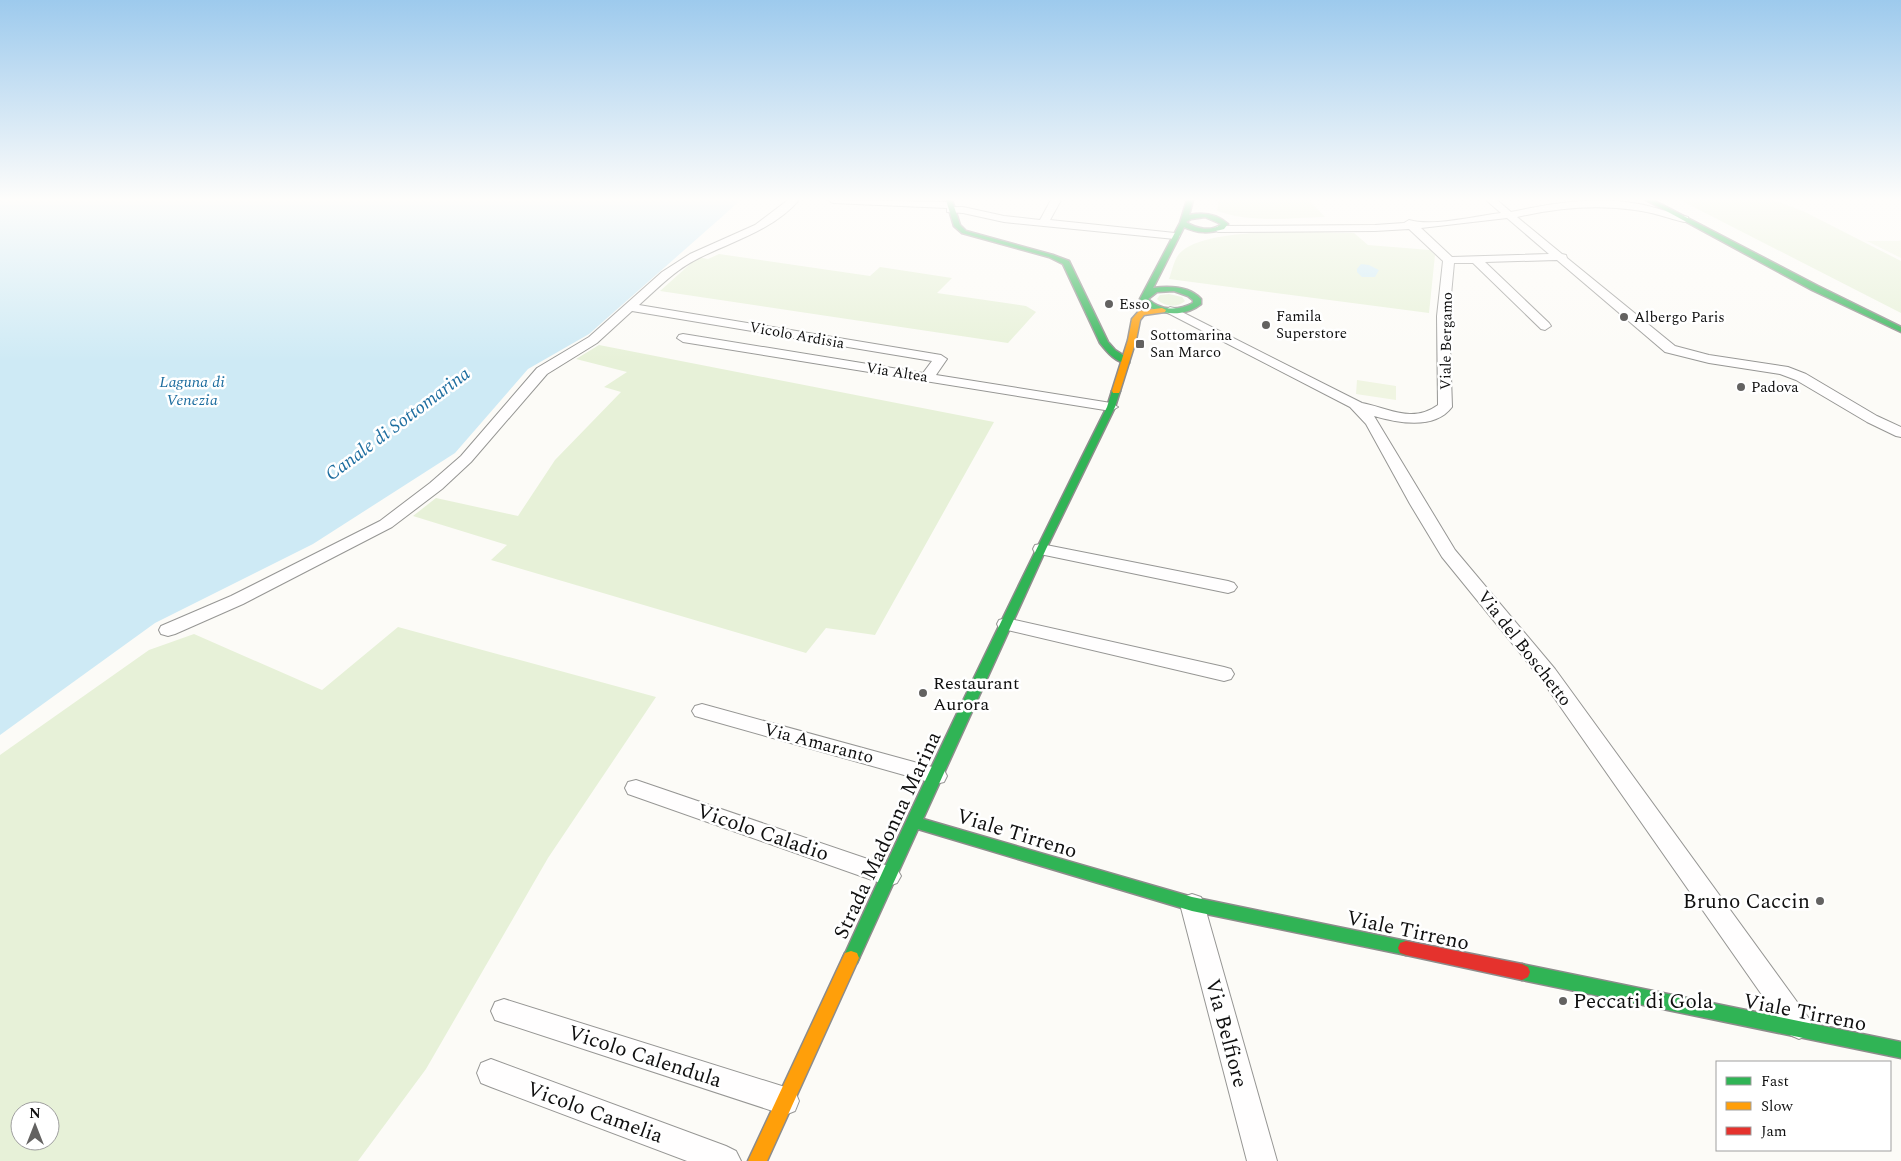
<svg xmlns="http://www.w3.org/2000/svg" width="1901" height="1161" font-family="Spectral,serif">
  <style>
    .green { fill: #e7f1d8; fill-rule: evenodd }
    .pitch { fill: #f0f5e2 }
    .water { fill: #ceeaf5 }
    .lines { fill: none; stroke-linecap: round; stroke-linejoin: round }
    .street-casing { stroke: #969694; stroke-width: 2 }
    .fast-casing { stroke: #8d8c8b; stroke-width: 3 }
    .slow-casing { stroke: #8d8c8b; stroke-width: 3 }
    .jam-casing { stroke: #8d8c8b; stroke-width: 3 }
    .street { fill: #fffefe; fill-rule: evenodd }
    .fast { fill: #30b455; fill-rule: evenodd }
    .slow { fill: #ff9f0a; fill-rule: evenodd }
    .jam { fill: #e5322d; fill-rule: evenodd }
    .poi-dot { fill: #636261; stroke: #fff; stroke-width: 2 }
    .labels { text-anchor: middle; stroke-width: 5; stroke-linejoin: round; paint-order: stroke }
    .far-poi-label { font-size: 15px; fill: #101010; stroke: #fff; text-anchor: start }
    .far-street-label { font-size: 15px; fill: #101010; stroke: #fff }
    .far-water-label { font-size: 16px; font-style: italic; fill: #1d6d9f; stroke: #fff }
    .street-label { font-size: 18px; fill: #101010; stroke: #fff }
    .poi-label { font-size: 18px; fill: #101010; stroke: #fff; text-anchor: start }
    .water-label { font-size: 19px; font-style: italic; fill: #1d6d9f; stroke: #fff }
    .near-street-label { font-size: 21px; fill: #101010; stroke: #fff }
    .near-poi-label { font-size: 21px; fill: #101010; stroke: #fff; text-anchor: end }
  </style>
  <rect width="100%" height="100%" fill="#fcfbf7"/>
  <!-- green -->
  <path class="green" d="M1219 200H1309L1325 217C1290 218 1250 223 1217 211Z
    M1680 200H1774L1805 212 1901 261V313Z
    M1354 233 1368 245 1430 250 1435 255 1429 313 1169 279C1172 271 1174 260 1179 254 1204 225 1317 233 1354 233Z
    M719 254 870 276 880 267 952 278 937 293 1026 306 1036 312 1008 343 660 291 698 257 708 259Z
    M1169 294 1182 297 1185 301C1178 308 1164 307 1157 299L1160 295Z
    M599 345 994 422 875 635 826 628 806 653 491 560 507 545 413 516 436 498 518 516 555 460 621 392 604 387 627 372 576 359Z
    M398 627 656 697 548 858 426 1069 358 1161H0V755L149 650 194 634 322 690ZM20 1111H50V1141H20Z"/>
  <!-- pitch -->
  <path class="pitch" d="M1901 240V258L1867 241H1899Z
    M1357 380 1396 386V400L1356 394Z"/>
  <!-- water -->
  <path class="water" d="M0 200H741L589 334 528 369 455 453 313 544 155 623 0 735Z
    M1361 264 1369 265 1379 270 1375 277H1362L1357 272V269Z"/>
  <g class="lines">
    <!-- street casing -->
    <g class="street-casing">
      <path id="street" d="M788 200H799C773 230 733 241 699 258 676 269 658 288 639 305L941 355 947 359 936 375 1111 403 1118 407 1111 411 683 342 677 338 679 335 683 334 923 373 932 361 632 311 597 343 547 374 471 462 442 489 392 527 243 604 175 634 168 636 161 634 159 630 161 626 231 596 380 521 430 483 461 456 537 368 589 337 662 272 690 254 755 225Z
        M828 200 949 202 952 203 953 207H963L1004 216 1040 220 1051 200H1061L1050 220 1175 233 1180 236 1175 239 1004 222 963 213 947 212V208L833 203Z
        M1486 200H1497L1511 212C1553 203 1596 196 1639 204 1655 207 1671 213 1688 217V221L1684 222C1668 218 1652 212 1635 210 1595 204 1556 208 1517 217L1562 254 1566 255 1567 258 1675 346 1709 355 1788 367 1806 374 1877 416 1901 427V437L1896 436 1867 422 1796 380 1780 374 1709 363 1665 352 1557 260 1485 262 1549 323 1551 326 1545 330 1541 329 1473 263H1454L1449 316 1452 407C1435 430 1398 423 1374 416L1455 550 1555 669 1808 1017 1812 1026 1808 1035 1799 1039 1790 1035 1541 679 1442 557 1410 504 1366 424 1350 407 1164 311 1170 307 1174 308 1362 403C1389 408 1412 424 1438 405L1437 316 1443 261 1409 229 1375 231 1218 232 1213 229 1218 226 1375 225 1404 223 1409 220C1433 227 1475 216 1501 213ZM1507 218 1549 254 1452 257 1421 228Z
        M1041 544 1228 581 1234 583 1237 587 1234 591 1228 593 1035 553 1033 549 1035 545Z
        M1006 618 1224 667 1231 669 1234 674 1231 679 1224 681 999 628 997 624 999 620Z
        M702 704 936 768 944 770 947 776 944 782 936 784 695 716 692 711 695 706Z
        M636 780 897 869 901 876 897 883 889 886 628 794 625 788 628 782Z
        M1192 894 1201 897 1204 904 1277 1161H1247L1180 904 1183 897Z
        M504 999 785 1087 795 1091 799 1101 795 1111 785 1115 504 1023 495 1020 491 1011 495 1002Z
        M491 1059 726 1146 736 1151 741 1161H687L491 1087 481 1083 477 1073 481 1063Z"/>
    </g>
    <!-- fast casing -->
    <g class="fast-casing">
      <path id="fast" d="M946 200H952L960 225 966 231 1053 255 1069 261 1108 342 1115 350 1129 359V363C1117 364 1107 352 1100 343L1063 264 1049 257 962 233 954 226Z
        M1187 200H1193L1189 215C1203 212 1217 214 1228 224L1224 229C1210 233 1198 234 1184 227L1153 288C1169 286 1189 286 1201 299V304C1184 318 1155 316 1140 299L1180 223ZM1205 217 1221 224C1212 232 1196 229 1186 222L1191 219ZM1174 291 1188 296 1193 300V303C1178 311 1161 311 1148 299L1157 292Z
        M1646 200H1653L1818 286 1901 327V332L1812 290Z
        M1116 388 1120 391 1115 407 1046 549 923 819 1192 897 1406 941 1412 943 1414 948 1412 953 1406 955 1192 911 918 829 857 963 851 965 845 963 843 958C927 773 1016 589 1107 407L1112 391Z
        M1522 964 1901 1042V1058L1522 980 1516 977 1514 972 1516 967Z"/>
    </g>
    <!-- slow casing -->
    <g class="slow-casing">
      <path id="slow" d="M1162 308 1166 310 1165 312 1144 315 1140 320 1136 340 1120 391 1119 393H1113L1112 391 1128 340 1132 319 1139 311Z
        M851 951 857 953 859 958 767 1161H748L845 953Z"/>
    </g>
    <!-- jam casing -->
    <g class="jam-casing">
      <path id="jam" d="M1406 941 1522 964 1528 967 1530 972 1528 977 1522 980 1406 955 1400 953 1398 948 1400 943Z"/>
    </g>
    <!-- street -->
    <use href="#street" class="street"/>
    <!-- fast -->
    <use href="#fast" class="fast"/>
    <!-- slow -->
    <use href="#slow" class="slow"/>
    <!-- jam -->
    <use href="#jam" class="jam"/>
  </g>
  <!-- sky -->
  <linearGradient id="sky" x2="0" y2="1"><stop stop-color="#9dcaed"/><stop offset="0.55" stop-color="#fefdfb"/><stop offset="1" stop-color="#fefdfb" stop-opacity="0"/></linearGradient>
  <rect width="1901" height="362" fill="url(#sky)"/>
  <!-- markers -->
  <g class="poi-dot">
    <circle cx="1109" cy="304" r="5"/>
    <circle cx="1624" cy="317" r="5"/>
    <circle cx="1266" cy="325" r="5"/>
    <rect x="1135" y="339" width="10" height="10" rx="2.5"/>
    <circle cx="1741" cy="387" r="5"/>
    <circle cx="923" cy="693" r="5"/>
    <circle cx="1820" cy="901" r="5"/>
    <circle cx="1563" cy="1001" r="5"/>
  </g>
  <g class="labels">
    <!-- far-poi labels -->
    <g class="far-poi-label">
      <text x="1119" y="309">Esso</text>
      <text x="1276" y="321">Famila<tspan x="1276" dy="17">Superstore</tspan></text>
      <text x="1634" y="322">Albergo Paris</text>
      <text x="1150" y="340">Sottomarina<tspan x="1150" dy="17">San Marco</tspan></text>
      <text x="1751" y="392">Padova</text>
    </g>
    <!-- far-street labels -->
    <g class="far-street-label">
      <text transform="translate(797 335) rotate(10)" y="5">Vicolo Ardisia</text>
      <text transform="translate(1446 341) rotate(-89)" y="5">Viale Bergamo</text>
      <text transform="translate(897 372) rotate(9)" y="5">Via Altea</text>
    </g>
    <!-- far-water labels -->
    <g class="far-water-label">
      <text x="192" y="387">Laguna di<tspan x="192" dy="18">Venezia</tspan></text>
    </g>
    <!-- street labels -->
    <g class="street-label">
      <text transform="translate(1525 648) rotate(52)" y="6">Via del Boschetto</text>
      <text transform="translate(819 743) rotate(15)" y="6">Via Amaranto</text>
    </g>
    <!-- poi labels -->
    <g class="poi-label">
      <text x="933" y="689">Restaurant<tspan x="933" dy="21">Aurora</tspan></text>
    </g>
    <!-- water labels -->
    <g class="water-label">
      <text transform="translate(397 423) rotate(-37)" y="7">Canale di Sottomarina</text>
    </g>
    <!-- near-street labels -->
    <g class="near-street-label">
      <text transform="translate(763 832) rotate(19)" y="7">Vicolo Caladio</text>
      <text transform="translate(1017 833) rotate(17)" y="7">Viale Tirreno</text>
      <text transform="translate(887 835) rotate(-65)" y="7">Strada Madonna Marina</text>
      <text transform="translate(1408 930) rotate(12)" y="7">Viale Tirreno</text>
      <text transform="translate(1805 1012) rotate(11)" y="7">Viale Tirreno</text>
      <text transform="translate(1227 1033) rotate(75)" y="7">Via Belfiore</text>
      <text transform="translate(645 1056) rotate(18)" y="7">Vicolo Calendula</text>
      <text transform="translate(595 1112) rotate(20)" y="7">Vicolo Camelia</text>
    </g>
    <!-- near-poi labels -->
    <g class="near-poi-label">
      <text x="1810" y="908">Bruno Caccin</text>
      <text x="1573" y="1008" text-anchor="start">Peccati di Gola</text>
    </g>
  </g>
  <!-- legend -->
  <rect x="1716" y="1061" width="175" height="90" fill="#ffffff" stroke="#9f9f9f"/>
  <rect x="1726" y="1077" width="25" height="8" fill="#30b455" stroke="#9f9f9f"/>
  <text x="1761" y="1086" font-size="15" fill="#101010">Fast</text>
  <rect x="1726" y="1102" width="25" height="8" fill="#ff9f0a" stroke="#9f9f9f"/>
  <text x="1761" y="1111" font-size="15" fill="#101010">Slow</text>
  <rect x="1726" y="1127" width="25" height="8" fill="#e5322d" stroke="#9f9f9f"/>
  <text x="1761" y="1136" font-size="15" fill="#101010">Jam</text>
  <!-- north arrow -->
  <g transform="translate(35 1126)"><circle r="24" fill="#ffffff" stroke="#9f9f9f"/>
  <path d="M0-4L9 19L0 12L-9 19Z" fill="#636261"/>
  <text y="-8" font-size="14" font-weight="bold" text-anchor="middle" fill="#101010">N</text>
  </g>
</svg>
